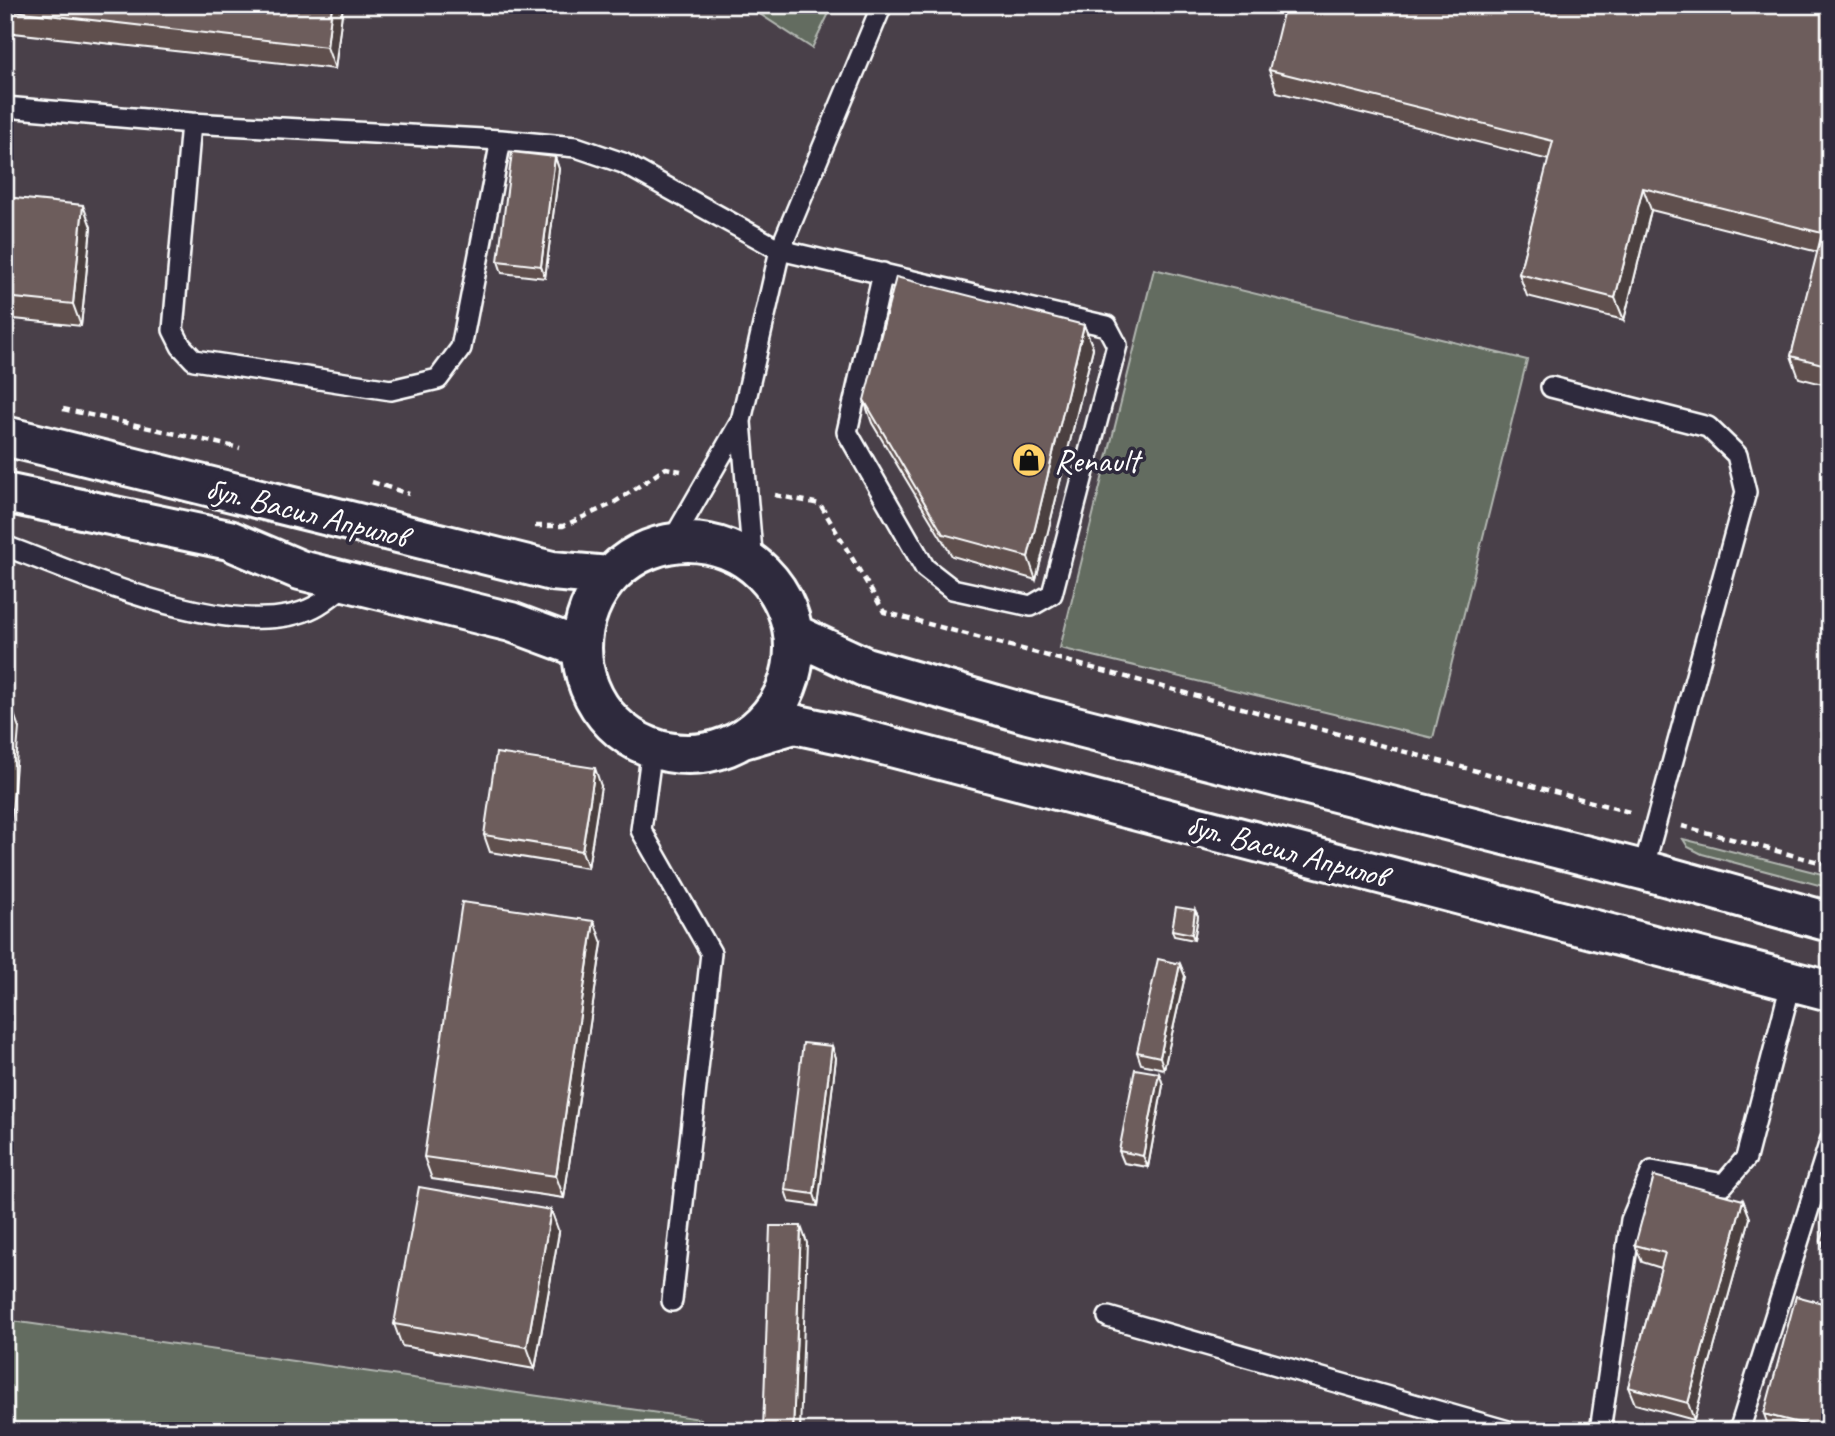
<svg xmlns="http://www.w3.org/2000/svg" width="1835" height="1436" font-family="Caveat,sans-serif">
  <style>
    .built { fill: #4a404a }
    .green { fill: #636c60; stroke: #b1b6b0; stroke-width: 2 }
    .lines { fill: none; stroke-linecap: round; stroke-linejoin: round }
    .lane-casing { stroke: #fff; stroke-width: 24 }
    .primary-casing { stroke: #fff; stroke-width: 44 }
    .path { stroke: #fff; stroke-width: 4.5; stroke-dasharray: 7 5; stroke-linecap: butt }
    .lane { stroke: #2f2a3d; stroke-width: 19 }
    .primary { stroke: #2f2a3d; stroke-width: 38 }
    .wall { fill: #5e504e; stroke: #fff; stroke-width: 2 }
    .shaded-wall { fill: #4c4140; stroke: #fff; stroke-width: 2 }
    .building { fill: #6d5d5b; stroke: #fff; stroke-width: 2 }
    .labels { text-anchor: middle; stroke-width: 7; stroke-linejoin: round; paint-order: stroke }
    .poi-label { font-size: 33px; fill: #fff; stroke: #2f2a3d; text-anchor: start }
    .street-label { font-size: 33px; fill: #fff; stroke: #2f2a3d }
  </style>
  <rect width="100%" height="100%" fill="#3b3443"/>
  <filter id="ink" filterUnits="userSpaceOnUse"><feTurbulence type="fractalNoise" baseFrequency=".0143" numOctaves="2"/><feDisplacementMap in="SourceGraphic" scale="14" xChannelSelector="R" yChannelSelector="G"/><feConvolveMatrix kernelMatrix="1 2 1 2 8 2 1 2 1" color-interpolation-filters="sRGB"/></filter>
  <g filter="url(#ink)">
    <!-- built -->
    <path class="built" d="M5 5H746L812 48 833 5H1830V1431H699L701 1419 5 1320Z"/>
    <!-- green -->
    <path class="green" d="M746 5H833L812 48Z
      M1154 269 1527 360 1433 738 1060 648Z
      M1683 839 1830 876V888L1702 854 1688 847Z
      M5 1320 701 1419 699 1431H5Z"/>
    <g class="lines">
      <!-- lane casing -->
      <g class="lane-casing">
        <path id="lane" d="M5 107 191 123 501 140 576 147 623 163 780 250 1107 326 1117 345 1052 594 1031 606 952 589 925 568 847 432 883 273
          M191 123 173 330 181 346 194 360 391 390 438 379 461 348 501 140
          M1551 387 1708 427 1737 455 1746 492 1643 870
          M741 422 753 564
          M671 543 741 421 780 250 882 5
          M5 546C81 574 238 646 314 607 326 601 338 590 349 582
          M652 748 641 830 711 953 672 1301
          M1108 1317 1508 1431
          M1600 1431 1631 1220 1652 1171 1724 1184 1746 1158 1792 980
          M1739 1431 1830 1141"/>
      </g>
      <!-- primary casing -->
      <g class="primary-casing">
        <path id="primary" d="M5 436 552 571 609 576
          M5 493 229 540 300 570 511 622 581 648
          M582 648a106 106 0 1 1 212 0a106 106 0 1 1-212 0Z
          M794 634 865 667 1028 714 1643 870 1830 922
          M743 739 794 724 845 735 1830 991"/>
      </g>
      <!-- path -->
      <path class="path" d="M63 409 240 448
        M372 482 409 494
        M775 495 820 504 884 612 1633 813
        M535 526H563L612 504 666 468 681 471
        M1682 826 1830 865"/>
      <!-- lane -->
      <use href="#lane" class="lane"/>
      <!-- primary -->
      <use href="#primary" class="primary"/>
    </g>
    <!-- wall -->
    <path class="wall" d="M5 5H343L335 69 5 32Z
      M1830 5V386L1799 378 1791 356 1818 252 1651 210 1624 320 1527 296 1519 274 1549 160 1277 92 1269 70Z
      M555 157 559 169 545 278 502 273 498 261Z
      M5 197 91 227 81 326 5 318Z
      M1084 325 1093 348 1036 580 952 556 872 423 864 400Z
      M601 786 588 868 490 852 484 835Z
      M1195 910 1198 916 1194 940 1174 936 1172 930Z
      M602 943 564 1198 432 1179 424 1157Z
      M1180 964 1185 976 1164 1069 1141 1064 1137 1052Z
      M832 1046 836 1058 818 1206 789 1202 785 1190Z
      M1159 1073 1163 1085 1148 1167 1124 1163 1119 1151Z
      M1743 1200 1750 1218 1694 1420 1635 1404 1628 1387 1661 1268 1642 1262 1635 1245Z
      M1830 1211V1264L1821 1241Z
      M559 1232 535 1369 402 1346 394 1324Z
      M1764 1414 1830 1431H1770Z"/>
    <!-- shaded-wall -->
    <path class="shaded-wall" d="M332 5H343L335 69 327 47Z
      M555 157 559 169 545 278 541 266Z
      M1643 188 1651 210 1624 320 1615 298Z
      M83 205 91 227 81 326 73 304Z
      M1084 325 1093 348 1036 580 1028 557Z
      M13 711 19 728 5 897V803Z
      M595 768 601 786 588 868 582 851Z
      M1195 910 1198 916 1194 940 1192 934Z
      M594 921 602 943 564 1198 556 1176Z
      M1180 964 1185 976 1164 1069 1160 1057Z
      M832 1046 836 1058 818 1206 814 1194Z
      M1159 1073 1163 1085 1148 1167 1143 1156Z
      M1743 1200 1750 1218 1694 1420 1688 1403Z
      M551 1210 559 1232 535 1369 527 1347Z
      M801 1226 807 1243 800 1431H793Z"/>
    <!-- building -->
    <path class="building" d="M5 5H332L327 47 5 10Z
      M1285 5H1830V366L1791 356 1822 233 1643 188 1615 298 1519 274 1553 141 1269 70Z
      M512 152 555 157 541 266 498 261Z
      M5 197 83 205 73 304 5 297Z
      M896 277 1084 325 1028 557 943 534 864 400Z
      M5 711H13L5 803Z
      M496 753 595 768 582 851 484 835Z
      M462 902 594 921 556 1176 424 1157Z
      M1176 907 1195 910 1192 934 1172 930Z
      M1158 959 1180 964 1160 1057 1137 1052Z
      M803 1043 832 1046 814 1194 785 1190Z
      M1135 1069 1159 1073 1143 1156 1119 1151Z
      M1654 1176 1743 1200 1688 1403 1628 1387 1665 1253 1635 1245Z
      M419 1187 551 1210 527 1347 394 1324Z
      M1830 1211V1244L1821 1241Z
      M770 1226H801L793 1431H763Z
      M1796 1296 1830 1305V1431L1764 1414Z"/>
  </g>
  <!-- icons -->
  <defs>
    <g id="shop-disc" transform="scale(1.75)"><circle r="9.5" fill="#ffd166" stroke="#2f2a3d"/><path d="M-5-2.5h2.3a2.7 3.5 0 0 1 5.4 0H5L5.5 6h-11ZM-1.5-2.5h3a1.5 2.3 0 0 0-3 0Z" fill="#111"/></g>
  </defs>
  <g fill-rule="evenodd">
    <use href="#shop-disc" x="1029" y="460"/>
  </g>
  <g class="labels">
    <!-- poi labels -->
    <g class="poi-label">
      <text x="1054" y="472">Renault</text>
    </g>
    <!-- street labels -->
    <g class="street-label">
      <text transform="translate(307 511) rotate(14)" y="12">бул. Васил Априлов</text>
      <text transform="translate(1287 849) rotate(15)" y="12">бул. Васил Априлов</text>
    </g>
  </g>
  <!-- margin -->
  <rect width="1835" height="1436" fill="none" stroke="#2f2a3d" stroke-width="28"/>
  <rect x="14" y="14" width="1807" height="1408" fill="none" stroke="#fff" stroke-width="2.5" filter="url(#ink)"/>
</svg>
